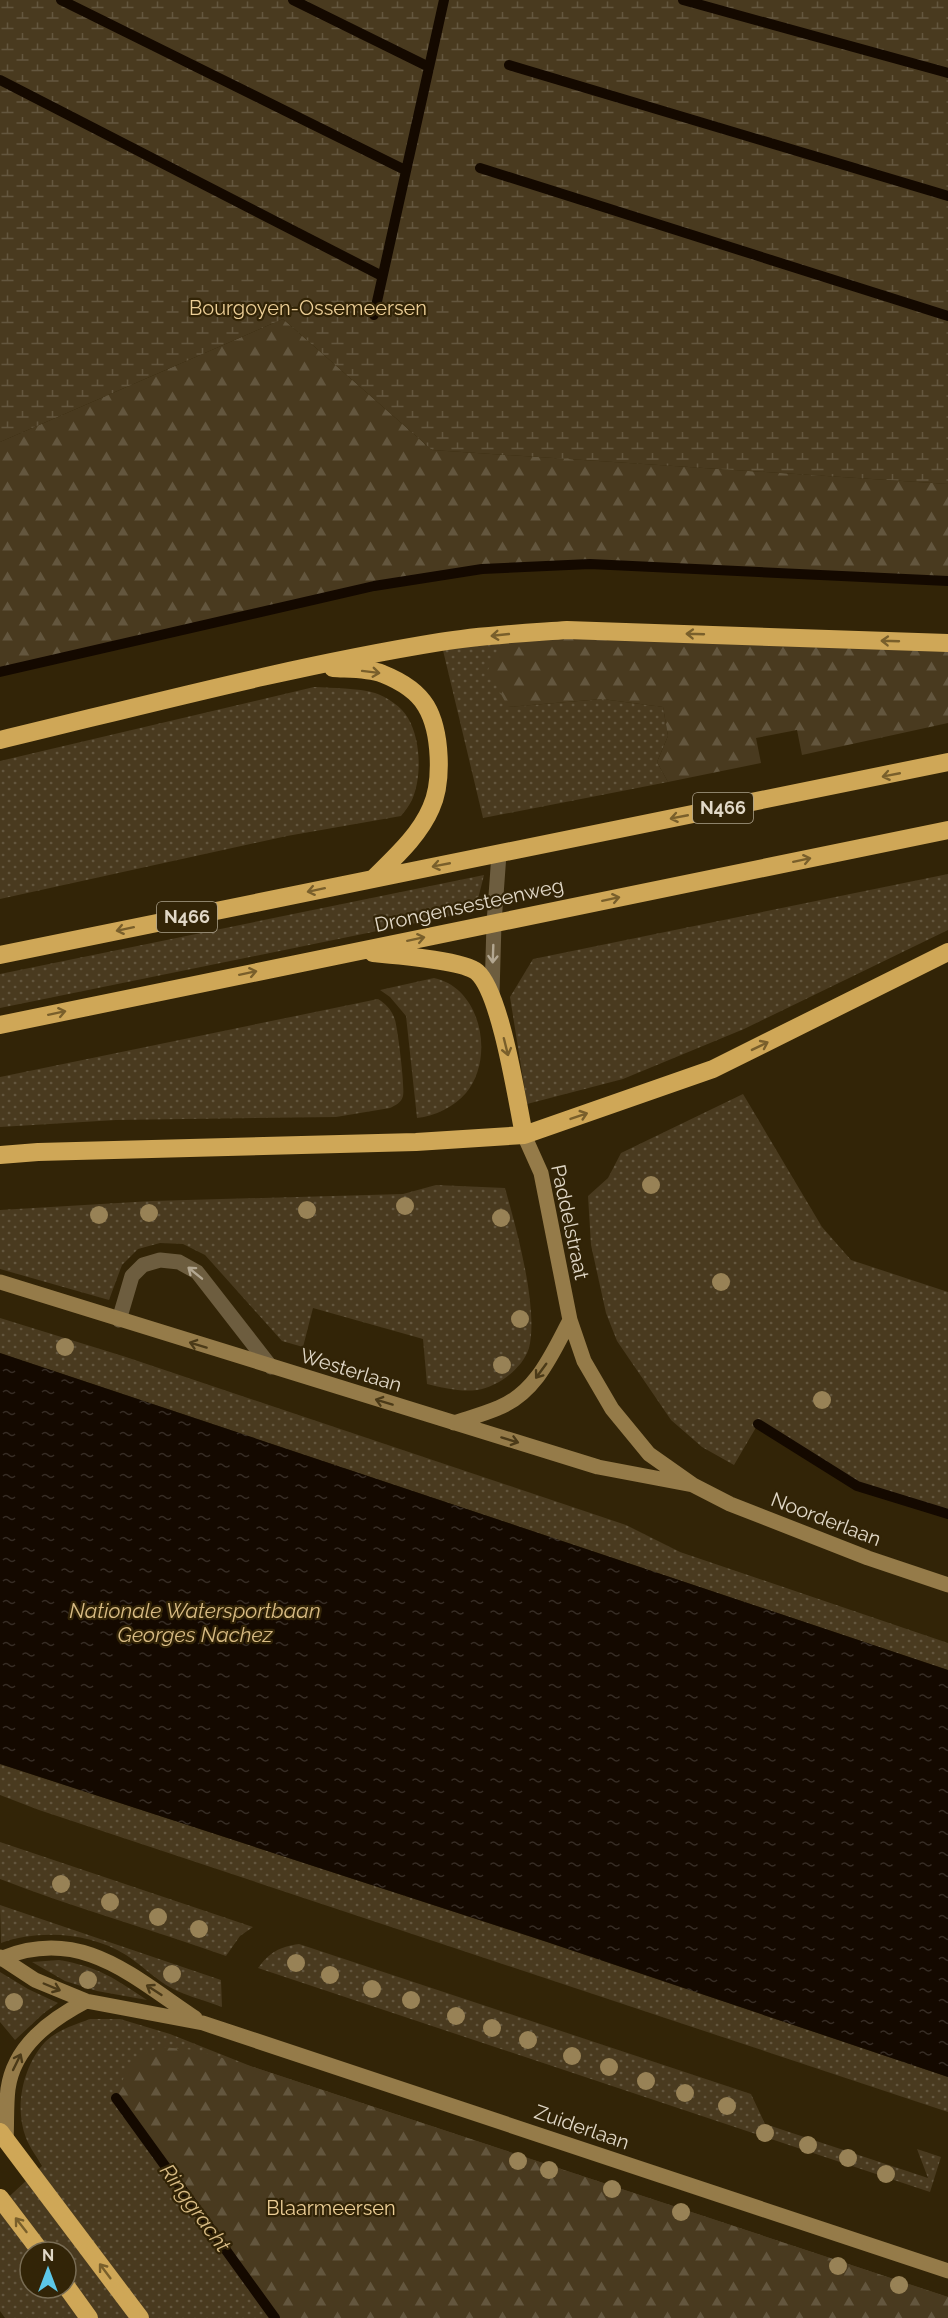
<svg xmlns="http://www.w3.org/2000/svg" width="948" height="2318" font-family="Raleway,sans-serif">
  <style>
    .grass { fill: url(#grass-dots); fill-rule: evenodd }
    .forest { fill: url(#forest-firs) }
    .wetland { fill: url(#wetland-marsh) }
    .water { fill: url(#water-ripples) }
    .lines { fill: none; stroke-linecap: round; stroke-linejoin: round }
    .stream { stroke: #140900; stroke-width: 10 }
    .lane { stroke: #6d5d3f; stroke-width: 15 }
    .secondary { stroke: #957b49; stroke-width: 15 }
    .highway { stroke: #cfa757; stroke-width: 18 }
    .tree { fill: #988256 }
    .oneway { stroke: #795f2b }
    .oneway2 { stroke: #b3a791 }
    .oneway3 { stroke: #4b3a18 }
    .labels { text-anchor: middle; stroke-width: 4.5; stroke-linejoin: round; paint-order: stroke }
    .shield { fill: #322407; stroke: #aca28d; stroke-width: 1.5 }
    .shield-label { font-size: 18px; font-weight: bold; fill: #e1d8c7 }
    .park-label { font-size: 20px; fill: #ecce96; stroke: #322407 }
    .street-label { font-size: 20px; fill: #e1d8c7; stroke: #322407 }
    .water-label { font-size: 21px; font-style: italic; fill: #d8bb84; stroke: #322407 }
  </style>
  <defs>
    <pattern id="grass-dots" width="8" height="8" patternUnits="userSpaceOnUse" patternTransform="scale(1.5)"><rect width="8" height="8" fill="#493a1f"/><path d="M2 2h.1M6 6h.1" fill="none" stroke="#63563e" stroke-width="1.8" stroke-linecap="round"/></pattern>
    <pattern id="forest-firs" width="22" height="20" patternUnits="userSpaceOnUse" patternTransform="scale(1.5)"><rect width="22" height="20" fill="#493a1f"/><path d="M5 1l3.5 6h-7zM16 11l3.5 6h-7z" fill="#63563e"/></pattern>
    <pattern id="wetland-marsh" width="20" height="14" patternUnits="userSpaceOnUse" patternTransform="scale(1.5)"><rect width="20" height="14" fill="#493a1f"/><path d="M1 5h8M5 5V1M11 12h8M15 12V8" fill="none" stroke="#63563e"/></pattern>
    <pattern id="water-ripples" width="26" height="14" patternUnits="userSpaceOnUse" patternTransform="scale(1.5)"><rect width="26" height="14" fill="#140900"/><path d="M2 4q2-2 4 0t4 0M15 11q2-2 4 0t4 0" fill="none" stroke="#362c24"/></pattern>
  </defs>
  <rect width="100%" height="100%" fill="#322407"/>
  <!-- grass -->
  <path class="grass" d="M505 634 508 707 602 699 663 707 668 736 657 762 668 782 483 818 441 642Z
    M314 687C332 688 358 688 375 693 387 697 402 707 408 718 421 740 422 777 412 800 409 806 405 811 401 816L287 836 0 899V761Z
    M948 874V930L744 1029 623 1079 527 1104 510 997 533 959Z
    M484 875 475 911 0 1008V974Z
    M434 978C482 988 495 1059 466 1093 454 1107 435 1116 417 1118L406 1016 390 997 380 990Z
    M378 999C386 1004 392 1010 395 1020 398 1030 405 1088 403 1096 401 1103 396 1105 390 1108L336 1117 116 1120 0 1127V1077Z
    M743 1094 822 1227 851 1260 948 1292V1515L857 1486 758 1424 734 1465 702 1447 671 1420 617 1341 606 1313 591 1245 588 1196 608 1178 621 1153Z
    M436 1185 505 1188C516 1227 539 1309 529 1348 523 1368 498 1387 477 1390 460 1392 444 1388 427 1384L423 1339 313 1308 303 1347 282 1341 205 1255 183 1244 160 1243 138 1249 122 1265 109 1300 0 1269V1210L152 1201 403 1194Z
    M0 1318 126 1357 626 1525 680 1552 948 1643V1670L0 1353Z
    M0 1764 547 1942 948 2077V2112L39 1810 0 1795Z
    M0 1842 253 1927 240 1936 226 1956C151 1929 74 1908 0 1879Z
    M0 1905 221 1980 222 2007C204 2000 182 1995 166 1985 152 1976 140 1964 126 1955 91 1933 40 1929 1 1943Z
    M299 1944 751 2094 765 2124 928 2178 917 2149 941 2157 930 2192 258 1968C270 1952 279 1947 299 1944Z
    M59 1960C99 1967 114 1978 147 2000L97 1991 65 1981 32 1962Z
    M0 1972 28 1989 58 2003 44 2013 15 2040 0 2022Z
    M90 2019H120L170 2034 253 2067 948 2297V2318H5L0 2311V2205L42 2166C37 2157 30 2148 26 2138 14 2107 23 2066 45 2042 57 2030 74 2025 90 2019ZM30 2252H66V2288H30Z"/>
  <!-- forest -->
  <path class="forest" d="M283 319 432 450 948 484V581L590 564 482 569 374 586 0 672V442Z
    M505 634 948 643V723L802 755 797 730 756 738 761 763 668 782 657 762 668 736 663 707 602 699 508 707 488 670Z
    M161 2047 195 2050 253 2067 948 2297V2318H275L116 2098C128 2066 128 2060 161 2047Z"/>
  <!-- wetland -->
  <path class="wetland" d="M0 0H948V484L432 450 283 319 0 442Z"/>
  <!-- water -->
  <path class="water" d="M0 1353 948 1670V2077L547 1942 0 1764Z"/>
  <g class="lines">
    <!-- stream -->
    <path class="stream" d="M61 0 405 170
      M293 0 429 67
      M683 0 948 73
      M509 65 948 196
      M0 80 382 276
      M480 168 948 316
      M374 315 444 0
      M0 672 374 586 482 569 590 564 948 581
      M758 1424 857 1486 948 1514
      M116 2098 275 2318"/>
    <!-- lane -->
    <path class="lane" d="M492 994 494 923 499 854
      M119 1320 132 1276 143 1265 160 1260 179 1262 197 1272 271 1367"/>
    <!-- secondary -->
    <path class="secondary" d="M524 1135 541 1173 570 1320 584 1361 612 1409 649 1454 693 1485 730 1504 868 1558 948 1585
      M0 1282 598 1467 693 1485
      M454 1423C469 1418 484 1414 498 1408 536 1393 552 1354 570 1320
      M0 1957 35 1980 86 2001 203 2023 948 2271
      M0 1959C80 1925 132 1976 195 2018
      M6 2140C7 2123 6 2105 8 2089 14 2046 50 2020 86 2001"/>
    <!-- highway -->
    <path class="highway" d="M333 668C348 669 369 668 383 674 398 680 417 691 426 706 441 731 443 782 431 808 419 836 394 858 373 879
      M0 740C146 705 292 666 440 642 482 635 525 633 567 630L948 643
      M373 953C394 955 463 960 477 972 501 993 517 1101 524 1135
      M0 955 948 762
      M0 1025 948 830
      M0 1155 38 1152 416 1142 524 1135 713 1069 948 952
      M0 2132 140 2318
      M0 2198 41 2252
      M66 2286 89 2318"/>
  </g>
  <!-- trees -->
  <g class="tree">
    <circle cx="651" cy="1185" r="9"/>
    <circle cx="405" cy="1206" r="9"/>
    <circle cx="307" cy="1210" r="9"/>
    <circle cx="149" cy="1213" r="9"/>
    <circle cx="99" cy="1215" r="9"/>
    <circle cx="501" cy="1218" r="9"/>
    <circle cx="721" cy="1282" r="9"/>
    <circle cx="520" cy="1319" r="9"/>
    <circle cx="65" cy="1347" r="9"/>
    <circle cx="502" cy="1365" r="9"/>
    <circle cx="822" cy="1400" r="9"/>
    <circle cx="61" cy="1884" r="9"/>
    <circle cx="110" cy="1902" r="9"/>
    <circle cx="158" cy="1917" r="9"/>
    <circle cx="199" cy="1929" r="9"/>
    <circle cx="296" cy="1963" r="9"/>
    <circle cx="172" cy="1974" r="9"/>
    <circle cx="330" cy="1975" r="9"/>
    <circle cx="88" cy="1980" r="9"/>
    <circle cx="372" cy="1989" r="9"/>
    <circle cx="411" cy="2000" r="9"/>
    <circle cx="14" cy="2002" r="9"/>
    <circle cx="456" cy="2016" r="9"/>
    <circle cx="492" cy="2028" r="9"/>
    <circle cx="528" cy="2040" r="9"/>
    <circle cx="572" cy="2056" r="9"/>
    <circle cx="609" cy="2067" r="9"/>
    <circle cx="646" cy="2081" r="9"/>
    <circle cx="685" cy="2093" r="9"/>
    <circle cx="727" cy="2106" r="9"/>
    <circle cx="765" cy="2133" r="9"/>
    <circle cx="808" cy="2145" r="9"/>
    <circle cx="848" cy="2158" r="9"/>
    <circle cx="518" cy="2161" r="9"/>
    <circle cx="549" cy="2170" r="9"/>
    <circle cx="886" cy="2174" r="9"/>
    <circle cx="612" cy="2189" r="9"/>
    <circle cx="681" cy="2212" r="9"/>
    <circle cx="838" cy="2266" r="9"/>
    <circle cx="899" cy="2285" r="9"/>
  </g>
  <!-- one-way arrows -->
  <defs><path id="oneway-shaft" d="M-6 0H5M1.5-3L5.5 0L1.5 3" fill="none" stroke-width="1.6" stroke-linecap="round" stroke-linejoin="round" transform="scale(1.5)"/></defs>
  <g class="oneway">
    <use href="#oneway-shaft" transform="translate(695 634) rotate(-178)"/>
    <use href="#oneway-shaft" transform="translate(500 635) rotate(174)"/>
    <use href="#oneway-shaft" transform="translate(890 641) rotate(-178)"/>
    <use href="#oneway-shaft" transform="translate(371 672) rotate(7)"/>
    <use href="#oneway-shaft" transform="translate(891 775) rotate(169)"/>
    <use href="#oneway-shaft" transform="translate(679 817) rotate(169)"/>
    <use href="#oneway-shaft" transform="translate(802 860) rotate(-12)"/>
    <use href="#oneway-shaft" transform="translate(441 865) rotate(169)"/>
    <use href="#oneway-shaft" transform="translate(316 890) rotate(168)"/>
    <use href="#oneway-shaft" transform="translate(611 899) rotate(-12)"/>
    <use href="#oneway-shaft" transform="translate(125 929) rotate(168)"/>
    <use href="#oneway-shaft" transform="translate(416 939) rotate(-12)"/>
    <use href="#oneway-shaft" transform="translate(248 973) rotate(-12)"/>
    <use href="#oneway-shaft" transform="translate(57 1013) rotate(-12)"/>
    <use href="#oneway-shaft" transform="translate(760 1046) rotate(-26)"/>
    <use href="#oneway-shaft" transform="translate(506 1047) rotate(76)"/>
    <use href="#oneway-shaft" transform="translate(579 1116) rotate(-19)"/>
    <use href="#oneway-shaft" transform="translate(21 2225) rotate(-128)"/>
    <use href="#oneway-shaft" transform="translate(105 2271) rotate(-127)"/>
  </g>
  <g class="oneway2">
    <use href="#oneway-shaft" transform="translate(493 954) rotate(92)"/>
    <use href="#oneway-shaft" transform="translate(195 1273) rotate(-141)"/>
  </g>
  <g class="oneway3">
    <use href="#oneway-shaft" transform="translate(198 1345) rotate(-163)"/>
    <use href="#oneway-shaft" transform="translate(541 1371) rotate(126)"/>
    <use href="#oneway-shaft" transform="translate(384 1402) rotate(-163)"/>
    <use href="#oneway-shaft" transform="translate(510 1440) rotate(17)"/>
    <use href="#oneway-shaft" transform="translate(52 1987) rotate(23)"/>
    <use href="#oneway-shaft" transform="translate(154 1990) rotate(-147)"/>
    <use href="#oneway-shaft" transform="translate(17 2062) rotate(-64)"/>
  </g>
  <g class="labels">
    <!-- shield labels -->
    <g class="shield">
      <rect x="693" y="793" width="60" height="30" rx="4.5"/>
      <rect x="157" y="902" width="60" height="30" rx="4.5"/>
    </g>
    <g class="shield-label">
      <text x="723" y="814">N466</text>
      <text x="187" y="923">N466</text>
    </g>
    <!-- park labels -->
    <g class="park-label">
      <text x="308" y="315">Bourgoyen-Ossemeersen</text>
      <text x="331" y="2215">Blaarmeersen</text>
    </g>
    <!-- street labels -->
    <g class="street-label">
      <text transform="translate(469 905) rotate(-12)" y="7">Drongensesteenweg</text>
      <text transform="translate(570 1222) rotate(78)" y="7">Paddelstraat</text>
      <text transform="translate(351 1370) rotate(17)" y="7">Westerlaan</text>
      <text transform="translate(826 1519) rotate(21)" y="7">Noorderlaan</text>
      <text transform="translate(582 2127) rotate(19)" y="7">Zuiderlaan</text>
    </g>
    <!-- water labels -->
    <g class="water-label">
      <text x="195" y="1618">Nationale Watersportbaan<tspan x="195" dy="24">Georges Nachez</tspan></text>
      <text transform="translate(195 2208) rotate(54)" y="7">Ringgracht</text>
    </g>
  </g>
  <!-- north arrow -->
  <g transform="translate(48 2270)"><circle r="28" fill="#322407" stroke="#786c54" stroke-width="1.5"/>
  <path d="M0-4.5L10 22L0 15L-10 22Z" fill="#5cc7e8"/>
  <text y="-9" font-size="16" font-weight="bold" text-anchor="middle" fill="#e1d8c7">N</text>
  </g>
</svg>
